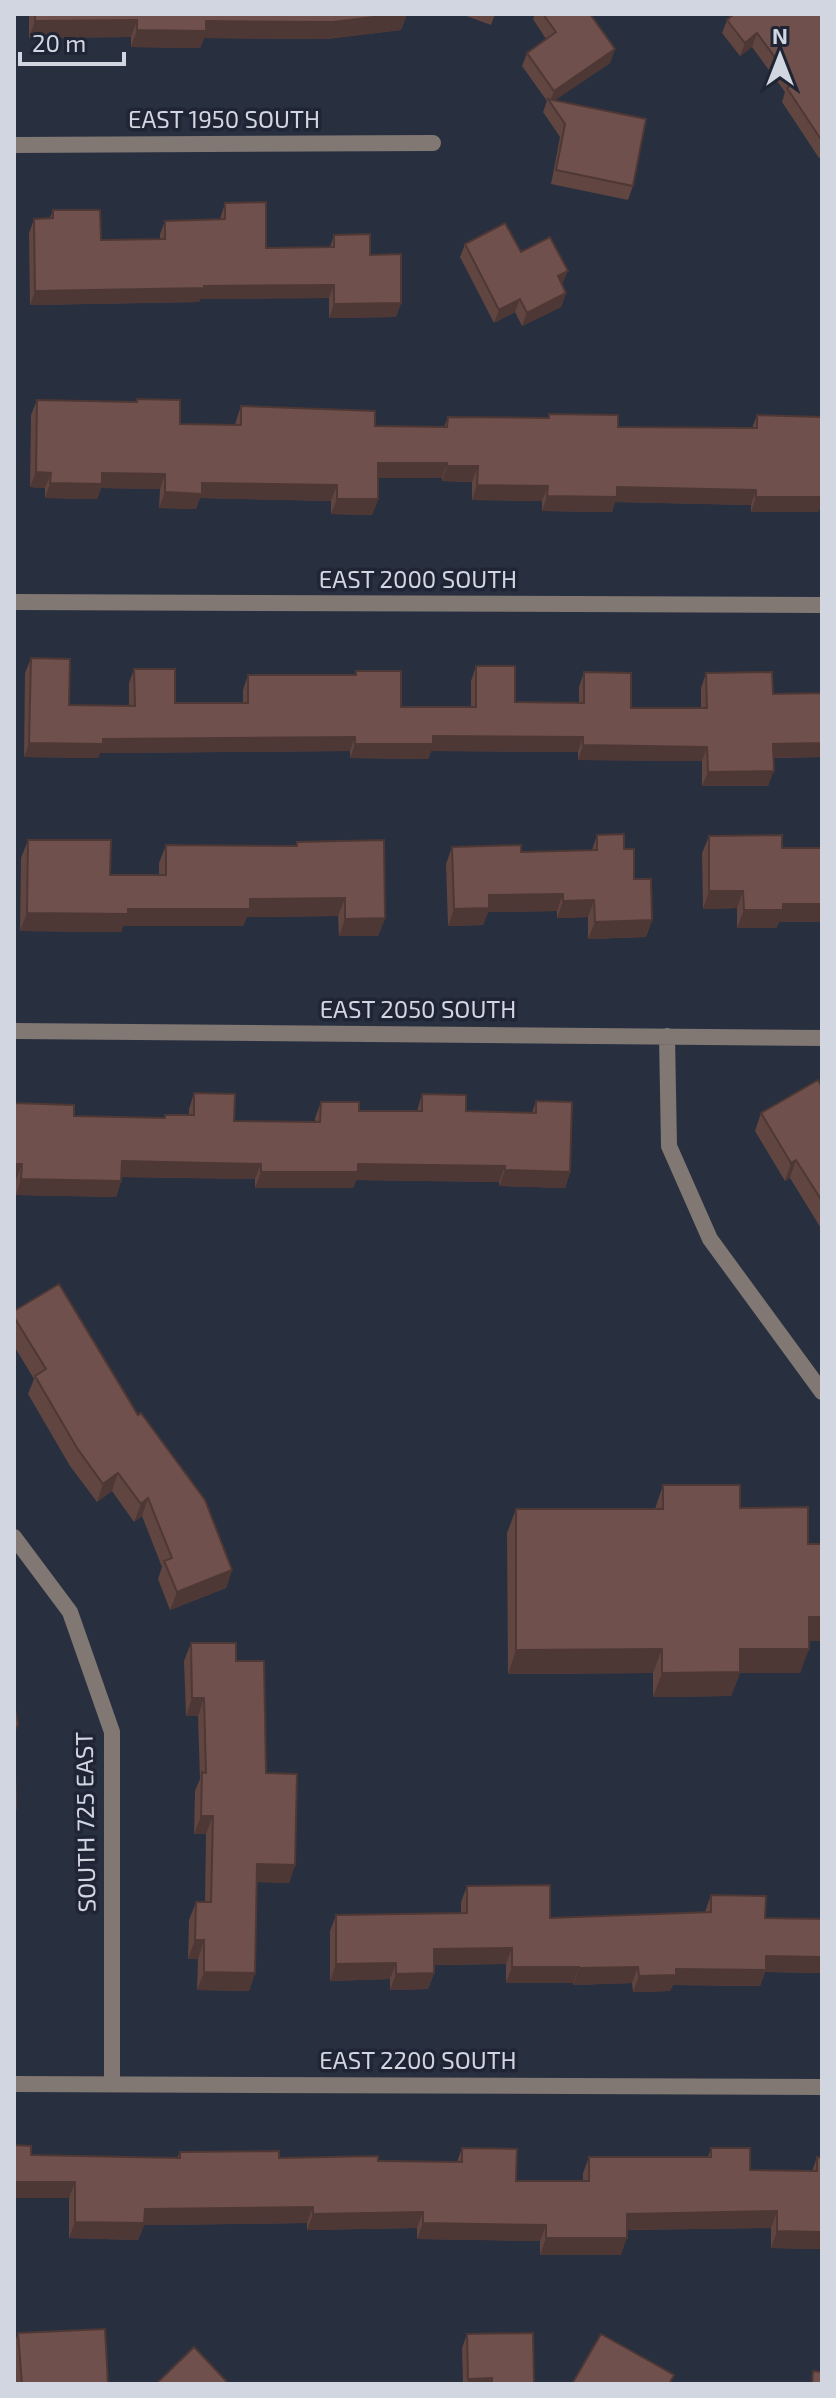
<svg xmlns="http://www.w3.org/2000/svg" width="836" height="2398" font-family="'Exo 2',sans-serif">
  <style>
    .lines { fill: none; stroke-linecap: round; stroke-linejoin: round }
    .street { stroke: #817773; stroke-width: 16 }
    .wall { fill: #604541 }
    .shaded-wall { fill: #4e3835 }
    .building { fill: #70504c; stroke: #4e3835; stroke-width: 2 }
    .labels { text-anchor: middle; stroke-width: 7; stroke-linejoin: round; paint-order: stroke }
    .street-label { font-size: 24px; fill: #d1d6e0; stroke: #1f2535 }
  </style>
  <rect width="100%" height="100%" fill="#282f3f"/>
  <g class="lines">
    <!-- street -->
    <path class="street" d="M14 145 433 143
      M14 602 822 605
      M14 1031 822 1038
      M667 1036 669 1146 710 1239 822 1392
      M14 1537 70 1612 112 1732V2084
      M14 2084 822 2087"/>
  </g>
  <!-- wall -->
  <path class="wall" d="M29 14H407L401 30 327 39 204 38 200 48 131 47V37L29 38Z
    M461 14H495L491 25Z
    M535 14H590L615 49 610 63 555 100 633 186 628 200 551 184 560 137 543 112 547 101 522 66 527 53 546 39 533 19Z
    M822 14V156L819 158 782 102 785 92 752 47 740 56 722 33 727 20Z
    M225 203 266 248 330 247 334 235 370 255 401 303 396 317 329 318V298L200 299 199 302 30 305 29 233 34 219 50 218 53 210 101 240 160 239V234L165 221 220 219Z
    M465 244 521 252 562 285 566 293 561 307 522 326 515 312 494 323 460 257Z
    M137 399 180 424 235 425 236 421 241 406 375 426 444 427 448 417 548 418 549 414 618 427 752 428 757 415 822 417V503L818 512H751V505L615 502 612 512 542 511V501L472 500V482L442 481V478H378V499L372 515 331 514V501L200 498 196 509 159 508 160 489 101 488 97 499 45 498V488L30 487 31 415 37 400 136 402Z
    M31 658 69 705 129 706V683L134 669 175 703H243V690L248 675H355L356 671 401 707H471V681L476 666 515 702 579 703V687L584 672 631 708H701V688L706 673 773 694 822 693V757L774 758 768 786H702V761L578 760V752L431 751 428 759 350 758V751L100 753 98 758 24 757 25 673Z
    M597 835 624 849 634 879 652 920 646 937 588 939V917L557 918V911L488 912 483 925 448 926 446 864 452 847 521 852 592 850Z
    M709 836 782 848H822V922H779L776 928H737V908L703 909 702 853Z
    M28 840 110 875H159V863L166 845 295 846 297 842 385 918 378 936H339L338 916 247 917 243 926H123L121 932 20 931 21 858Z
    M822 1087V1230L790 1178 785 1181 755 1131 761 1113Z
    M194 1093 234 1121 315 1122V1118L321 1102 359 1111H417L422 1094 466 1111 532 1113 536 1101 570 1172 565 1188 499 1186V1182L356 1180 353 1188H255V1179L121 1177V1181L116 1197 16 1195 14 1103 74 1116 163 1118 165 1115H189V1109Z
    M14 1311 138 1415 232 1570 226 1588 170 1610 158 1579 162 1567 142 1516 134 1522 112 1491 97 1502 70 1466 28 1394 34 1379 14 1346Z
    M663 1485 740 1508 808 1544 822 1641H809L800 1673H740L731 1696 653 1697V1673L508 1674 507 1533 516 1509H655Z
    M191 1643 236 1661 266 1773 295 1865 289 1883 257 1882 255 1973 249 1991 197 1990 198 1959H188L189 1920 196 1902H205L206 1834H194L195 1791 200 1779 198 1716H186L184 1661Z
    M467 1886 550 1918 705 1912 711 1895 765 1918 822 1919V1973L765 1972 760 1986 673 1985 670 1991 633 1992 632 1983 573 1985V1983H506V1964L434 1965V1973L428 1989 390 1990V1979L330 1981V1931L336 1915 461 1913V1902Z
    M462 2148 516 2181H583V2173L589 2157H708L711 2148 750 2170 812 2171 817 2157 822 2249 771 2248V2228L627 2230 621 2255H540V2241L417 2239V2228L307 2230V2223L144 2225 138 2240 69 2238V2198L31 2155 177 2158 180 2152 279 2158 457 2162Z
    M18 2333 108 2384H16L14 2345Z
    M467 2334 534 2384H463L462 2348Z"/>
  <!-- shaded-wall -->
  <path class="shaded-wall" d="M407 14 401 30 327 39 204 38 200 48 131 47 137 30 206 21Z
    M137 20 131 37 29 38 35 21Z
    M757 33 752 47 740 56 745 43Z
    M615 49 610 63 551 103 550 102 554 91Z
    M568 271 562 285 558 276Z
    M334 285 329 298 200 299 199 302 30 305 35 291 204 286Z
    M566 293 561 307 522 326 527 313Z
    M520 299 515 312 494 323 499 310Z
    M401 303 396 317 329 318 334 304Z
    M378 463H447L442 478H373Z
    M447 466H478L472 482 442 481Z
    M36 472 51 473 45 488 30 487Z
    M102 473 165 474 160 489 101 488 97 499 45 498 50 483Z
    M202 483 337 485 331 501 200 498 196 509 159 508 165 492Z
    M477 485 548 486 542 501 472 500Z
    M617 487 756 490 751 505 615 502 612 512 542 511 547 496Z
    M822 493V503L818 512H751L756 497Z
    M337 499H378L372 515 331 514Z
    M433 736 583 737 578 752 431 751 428 759 350 758 355 744Z
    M355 737 350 751 100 753 98 758 24 757 29 743 103 739Z
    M822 743V757L768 758 773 744Z
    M583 745 707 747 702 761 578 760Z
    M774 771 768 786H702L708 772Z
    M709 891H743L737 908 703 909Z
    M563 894 557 911 488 912 483 925 448 926 454 909 489 895Z
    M345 898 338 916 247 917 243 926H123L121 932 20 931 27 913 128 909 250 899Z
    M594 900 588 917 557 918 563 901Z
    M783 904H822V922H779L776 928H737L744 910Z
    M385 918 378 936H339L345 919Z
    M652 920 646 937 588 939 595 922Z
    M796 1160 790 1178 785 1181 791 1163Z
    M122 1161 261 1164 255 1179 116 1177Z
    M14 1164H22L16 1180H14Z
    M358 1164 505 1166 499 1182 356 1180 353 1188H255L261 1172Z
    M505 1170 570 1172 565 1188 499 1186Z
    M21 1179 121 1181 116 1197 16 1195Z
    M118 1473 112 1491 97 1502 103 1484Z
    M148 1498 142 1516 134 1522 141 1504Z
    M232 1570 226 1588 170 1610 177 1592Z
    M809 1617H822V1641H800Z
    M662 1649 653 1673 508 1674 516 1650Z
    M740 1649H809L800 1673H740L731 1696 653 1697 662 1673Z
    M192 1698H204L198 1716H186Z
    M18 1725 14 1737V1726Z
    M201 1816H213L206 1834H194Z
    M257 1864 295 1865 289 1883 251 1882Z
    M195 1940H204L198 1959H188Z
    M512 1948 506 1964 428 1965 434 1949Z
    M766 1956 822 1957V1973L765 1972 760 1986 673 1985 670 1991 633 1992 639 1976 676 1969Z
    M396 1963 390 1979 330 1981 336 1964Z
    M512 1967H579L573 1983H506Z
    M638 1967 632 1983 573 1985 579 1968Z
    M204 1972 255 1973 249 1991 197 1990Z
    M434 1973 428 1989 390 1990 396 1974Z
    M15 2182H75L69 2198H14Z
    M313 2207 307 2223 144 2225 138 2240 69 2238 75 2222 145 2209Z
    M777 2211 771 2228 621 2230 627 2214Z
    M423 2212 417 2228 307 2230 313 2214Z
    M423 2223 546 2225 540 2241 417 2239Z
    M777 2231 822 2232V2249L771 2248Z
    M546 2238H627L621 2255H540Z
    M492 2378 490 2384H467L468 2379Z"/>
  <!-- building -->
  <path class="building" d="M35 14H398L333 22 206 21V31L137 30V20L35 21Z
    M543 14H590L615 49 554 91 527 53 556 32Z
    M734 14H822V141L787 88 794 83 757 33 745 43 727 20Z
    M548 99 646 119 633 186 556 170 565 124Z
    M266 202V248L334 247V235L370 234V255L401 254V303L334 304V285L204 286V288L35 291 34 219 53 218V210H100L101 240 165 239V221L225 219V203Z
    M505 223 521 252 550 237 568 271 558 276 566 293 527 313 520 299 499 310 465 244Z
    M137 399 180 400V424L241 425V406L375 411V426L447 427 448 417 549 418V414L618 415V427L757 428V415L822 417V497H756V490L617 487V497L547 496 548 486 477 485 478 466H447V463H378V499H337V485L202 483V494L165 492V474L102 473V484L50 483 51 473 36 472 37 400 137 402Z
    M31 658 70 659 69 705 135 706 134 669H175V703H248V675H356V671H401V707H476V666H515V702L584 703V672L631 673V708H707L706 673 772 672 773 694 822 693V743L773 744 774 771 708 772 707 747 583 745V737L433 736V744H355V737L103 739V744L29 743Z
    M624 834V849H634V879H651L652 920 595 922 594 900 563 901V894L489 895V908L454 909 452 847 521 845V852L597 850V835Z
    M782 835V848H822V904H783V910H744L743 891H709V836Z
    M28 840H111L110 875H166V845L297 846V842L384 840 385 918 345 919V898L250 899V909H128V914L27 913Z
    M818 1080 822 1087V1201L796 1160 791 1163 761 1113Z
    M194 1093 235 1094 234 1121 320 1122 321 1102H359V1111H422V1094L466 1095V1111L536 1113V1101L572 1102 570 1172 505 1170V1166L358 1164V1172H261V1164L122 1161 121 1181 21 1179 22 1164H14V1103L74 1105V1116L165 1118V1115H194Z
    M59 1284 138 1415 141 1413 205 1500 232 1570 177 1592 164 1561 172 1558 148 1498 141 1504 118 1473 103 1484 77 1448 35 1376 46 1369 14 1317V1311Z
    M663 1485H740V1508L808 1507V1544H822V1617H809V1649H740V1672L662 1673V1649L516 1650V1509H663Z
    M191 1643H236V1661H264L266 1773 297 1774 295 1865 257 1864 255 1973 204 1972V1940H195L196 1902H211L213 1816H201L202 1772 206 1773 204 1698H192Z
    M14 1705 18 1725 14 1726Z
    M14 1772H15L16 1808H14Z
    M550 1885V1918L711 1912V1895L766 1896 765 1918 822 1919V1957L766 1956V1970L676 1969V1975L639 1976 638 1967 579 1968V1967H512V1948L434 1949V1973L396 1974V1963L336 1964V1915L467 1913V1886Z
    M14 2145 31 2146V2155L180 2158V2152L279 2151V2158L378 2156V2161L462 2162V2148L517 2149 516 2181H589V2157H711V2148H750V2170L817 2171V2157L822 2158V2232L777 2231V2211L627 2214V2238H546V2225L423 2223V2212L313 2214V2207L145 2209 144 2223 75 2222V2182H15L14 2211Z
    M105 2329 108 2384H22L18 2333Z
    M533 2333 534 2384H492V2378L468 2379 467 2334Z
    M601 2334 674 2375 669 2384H572Z
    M194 2347 229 2384H156Z
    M813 2371 822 2372V2384H812Z"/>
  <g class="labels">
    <!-- street labels -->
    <g class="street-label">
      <text x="224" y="128">EAST 1950 SOUTH</text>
      <text x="418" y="588">EAST 2000 SOUTH</text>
      <text x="418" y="1018">EAST 2050 SOUTH</text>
      <text transform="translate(86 1822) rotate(-91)" y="8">SOUTH 725 EAST</text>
      <text x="418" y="2069">EAST 2200 SOUTH</text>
    </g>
  </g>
  <!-- border -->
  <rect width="836" height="2398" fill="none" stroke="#d1d6e0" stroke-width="32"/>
  <!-- north arrow -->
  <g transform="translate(780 56)" stroke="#1f2535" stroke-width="6" paint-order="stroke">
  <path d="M0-6L14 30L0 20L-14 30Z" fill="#d1d6e0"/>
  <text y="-12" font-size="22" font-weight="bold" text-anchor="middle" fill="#d1d6e0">N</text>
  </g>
  <!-- scale -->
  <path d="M20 52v12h104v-12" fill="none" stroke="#d1d6e0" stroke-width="4"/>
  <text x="32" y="52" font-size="24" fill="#d1d6e0" stroke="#1f2535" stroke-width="6" paint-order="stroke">20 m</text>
</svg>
